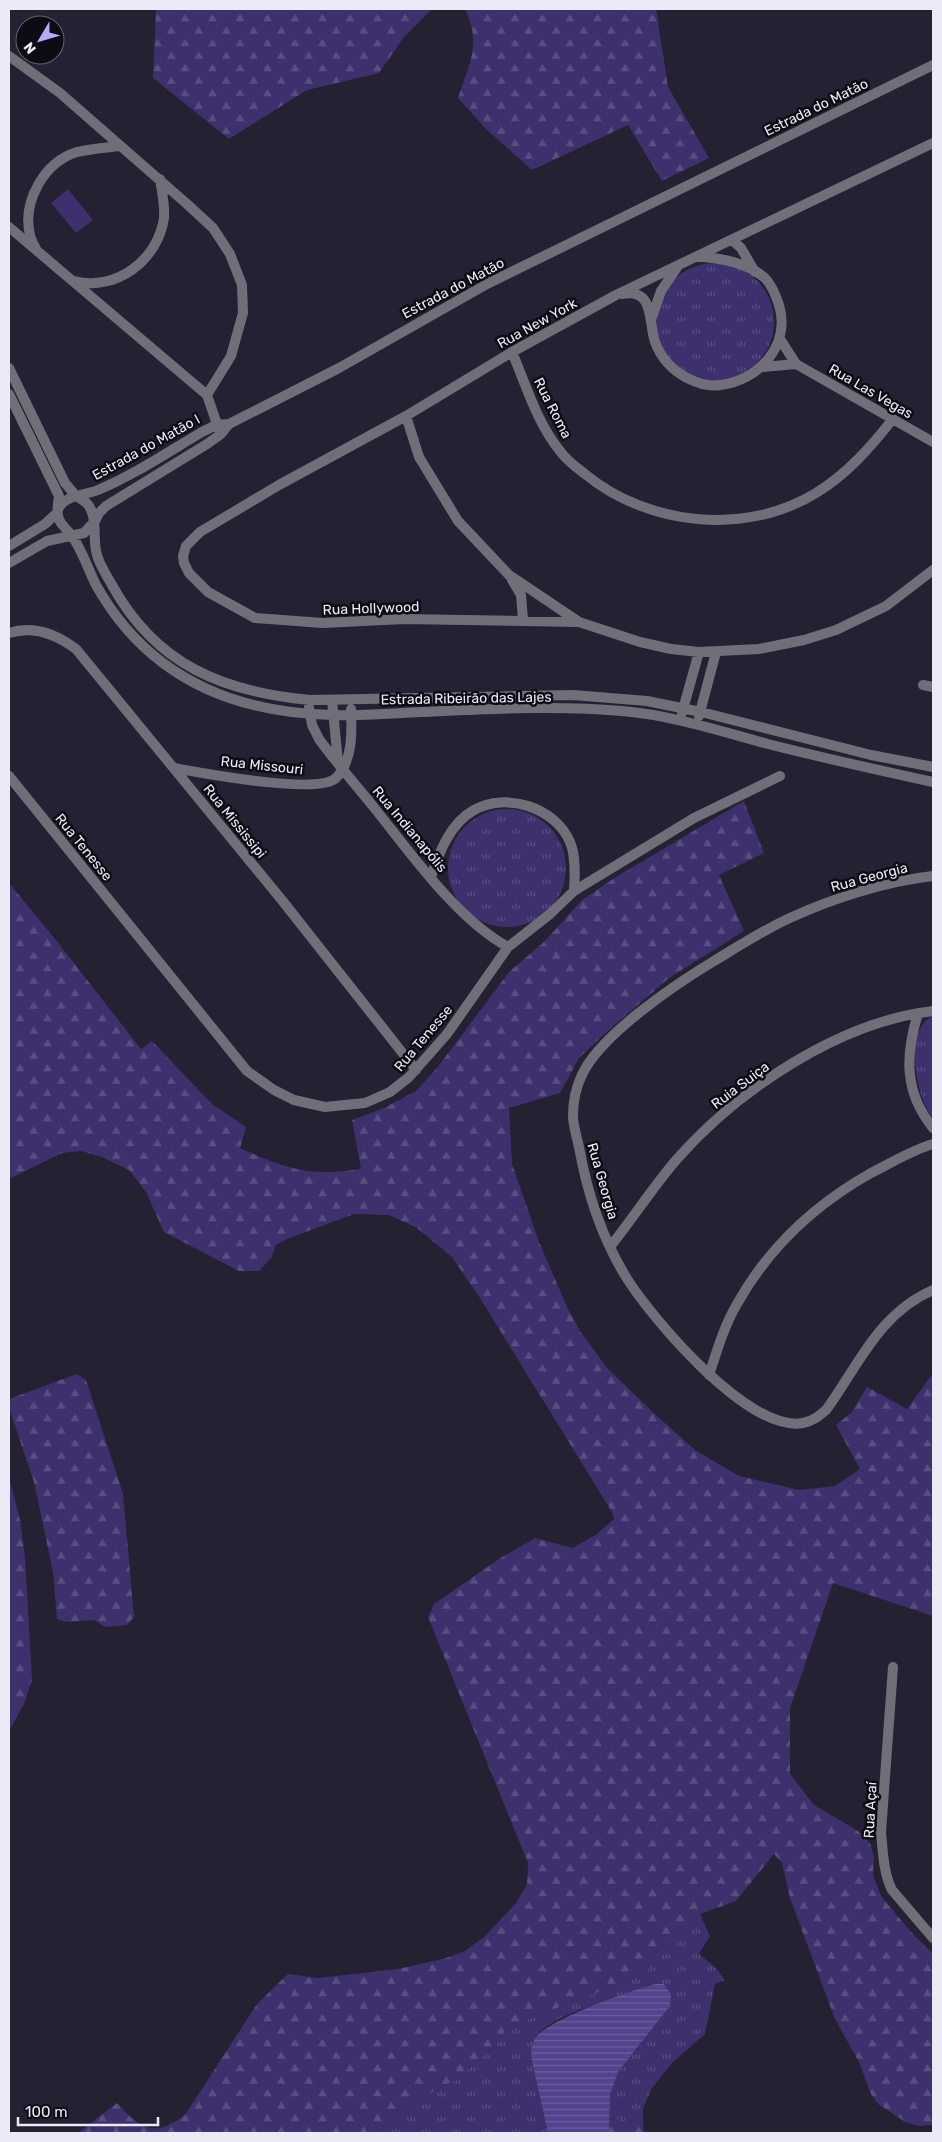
<svg xmlns="http://www.w3.org/2000/svg" width="942" height="2142" font-family="Rubik,sans-serif">
  <style>
    .forest { fill: url(#forest-firs) }
    .park { fill: url(#park-tufts) }
    .pitch { fill: #3d306c }
    .water { fill: url(#water-rules) }
    .lines { fill: none; stroke-linecap: round; stroke-linejoin: round }
    .minor { stroke: #706f79; stroke-width: 10 }
    .labels { text-anchor: middle; stroke-width: 5; stroke-linejoin: round; paint-order: stroke }
    .street-label { font-size: 14px; fill: #ebeaf6; stroke: #0d0c14 }
  </style>
  <defs>
    <pattern id="forest-firs" width="22" height="20" patternUnits="userSpaceOnUse" patternTransform="scale(1.25)"><rect width="22" height="20" fill="#3d306c"/><path d="M5 1l3.5 6h-7zM16 11l3.5 6h-7z" fill="#594e82"/></pattern>
    <pattern id="park-tufts" width="24" height="20" patternUnits="userSpaceOnUse" patternTransform="scale(1.25)"><rect width="24" height="20" fill="#3d306c"/><path d="M3 7l-1-3M5 7V3M7 7l1-3M15 17l-1-3M17 17v-4M19 17l1-3" fill="none" stroke="#594e82"/></pattern>
    <pattern id="water-rules" width="6" height="5" patternUnits="userSpaceOnUse" patternTransform="scale(1.25)"><rect width="6" height="5" fill="#52438c"/><path d="M0 2.5h6" fill="none" stroke="#6b5e9d"/></pattern>
  </defs>
  <rect width="100%" height="100%" fill="#242133"/>
  <!-- forest -->
  <path class="forest" d="M156 9H432L404 37 379 73 307 90 229 139 153 78Z
    M465 9H656L668 87 709 158 662 181 628 125 532 170 486 129 458 98C469 64 482 44 465 9Z
    M744 801 764 853 719 875 744 931 669 978 611 1028 579 1058 560 1093 509 1108 512 1164 539 1242 568 1309 580 1331 607 1368 657 1416 695 1450 739 1476 799 1490 835 1486 860 1469 836 1425 852 1412 867 1387 907 1409 933 1373V1616L833 1583 790 1708V1774L814 1805 858 1831 870 1843 874 1857 873 1875 881 1896 910 1931 933 1954V2125L920 2126 907 2123 878 2104 871 2094 859 2062 835 2019 790 1898 782 1863 774 1854 736 1901 700 1914 656 1950 649 1973 510 2026 491 2050 456 2080 389 2115 381 2133H78L117 2103C142 2130 153 2138 185 2115L257 2004 288 1974 318 1978 398 1969 443 1959 465 1951 484 1937 516 1903 527 1884 528 1863 428 1617 434 1604 499 1559 535 1538 573 1548 597 1534 614 1519 612 1512 480 1298 452 1257 417 1228 389 1215 354 1214 287 1239 276 1245 271 1258 259 1271H239L164 1232 146 1192 129 1170 102 1157 81 1151 62 1153 9 1179V883L55 939 141 1049 152 1041 212 1104 246 1127 240 1148C286 1169 310 1177 361 1169L352 1120 384 1108 416 1091 437 1068 509 972 544 942 582 900 616 877Z
    M77 1374 86 1380 123 1494 134 1617 127 1625 105 1627 94 1620 66 1622 57 1619 53 1572 34 1482 9 1408V1399Z
    M9 1477 20 1520 25 1557 32 1680 24 1704 9 1731Z
    M608 2118 643 2123 644 2133H609Z"/>
  <!-- park -->
  <path class="park" d="M656 322a59 59 0 1 1 118 0a59 59 0 1 1-118 0Z
    M448 868a59 59 0 1 1 118 0a59 59 0 1 1-118 0Z
    M933 1016V1119C916 1097 902 1030 933 1016Z
    M700 1914 710 1936 699 1954 716 1968 725 1980 715 1984 705 2034 673 2062 652 2088 643 2108V2123L608 2118 610 2095 618 2072 670 2006C652 2005 617 2001 601 2004 583 2007 542 2023 534 2040 530 2047 531 2055 532 2062L548 2133H381L389 2115 456 2080 491 2050 510 2026 648 1973 656 1950Z"/>
  <!-- pitch -->
  <path class="pitch" d="M68 189 93 220 76 233 51 203Z"/>
  <!-- water -->
  <path class="water" d="M656 1984H664L671 1994 670 2006 618 2072 610 2095 609 2133H548L532 2062C531 2055 530 2047 534 2040 544 2020 633 1990 656 1984Z"/>
  <g class="lines">
    <!-- minor -->
    <path class="minor" d="M9 56 60 93 187 204 213 228 230 254 242 285 243 313 231 356 207 395 9 227
      M933 143 616 295 512 352 406 416 279 485 200 532 186 546 183 556 184 563 189 573 208 592 255 618 323 623 404 619 579 622 640 642 671 649 699 652 759 649 804 640 836 630 886 606 933 570
      M732 240 741 248 755 272
      M36 249C34 245 31 240 30 235 22 202 44 162 77 152 90 149 105 148 119 146
      M74 281C116 292 158 260 164 218 165 205 162 192 160 179
      M622 294C655 288 648 321 655 342 661 358 672 370 687 378 697 383 709 387 720 385 759 381 791 345 779 305 776 296 772 285 765 278 748 263 718 257 697 257
      M652 317 661 291 678 266
      M780 339 796 364 933 442
      M512 352C526 385 537 423 560 451 566 460 576 467 585 474 648 526 746 536 816 493 847 474 870 448 892 420
      M763 367 796 364
      M9 368 65 483C69 487 73 494 78 497 82 500 86 501 89 506 99 522 91 541 98 558 101 567 107 576 112 585 156 665 223 692 310 700L573 695 647 701 701 712 871 755 933 767
      M9 394 59 496C58 502 57 510 58 516 60 526 67 528 72 536 82 550 88 569 96 585 147 676 231 713 333 715 362 716 393 713 422 712 488 709 556 705 622 711 671 715 720 731 768 744 823 758 878 770 933 782
      M207 395 219 430
      M406 416 419 457 458 521 509 575 579 622
      M58 510C63 495 86 495 98 490 134 475 168 452 202 432L216 425 229 424
      M9 546 45 524 57 513
      M9 563 47 541 84 533 95 521 99 513 106 506 207 444 221 434 229 424 339 368 487 284 933 65
      M512 580 521 595 523 620
      M9 633C34 625 56 634 76 649L281 899 416 1070
      M923 685 933 687
      M332 700 338 762
      M309 707 312 725 319 739C337 764 357 786 376 810 412 855 458 920 508 947
      M682 713 699 652
      M699 716 716 652
      M174 768C202 773 318 795 336 778 353 761 352 731 351 709
      M9 776 247 1071 274 1090 294 1100 325 1107 365 1103 390 1092 409 1077 447 1034 508 947 550 914 574 891 694 818 780 776
      M933 876C887 881 834 898 792 917 765 929 739 946 714 961 676 984 598 1036 581 1077 575 1090 573 1103 573 1116 573 1126 577 1137 579 1147 587 1192 602 1238 626 1277 652 1319 749 1433 803 1423 813 1421 819 1416 826 1410 859 1365 878 1314 933 1290
      M431 877C439 853 450 823 474 810 506 792 555 807 570 842 576 856 575 876 574 891
      M918 1013C905 1056 904 1092 933 1128
      M610 1247C633 1218 653 1187 677 1159 739 1089 839 1022 933 1011
      M709 1375C717 1351 724 1326 737 1304 769 1247 814 1205 871 1173 891 1163 912 1150 933 1144
      M893 1667 881 1832C883 1851 883 1872 892 1890L933 1938"/>
  </g>
  <g class="labels">
    <!-- street labels -->
    <g class="street-label">
      <text transform="translate(816 107) rotate(-26)" y="5">Estrada do Matão</text>
      <text transform="translate(453 288) rotate(-28)" y="5">Estrada do Matão</text>
      <text transform="translate(537 323) rotate(-29)" y="5">Rua New York</text>
      <text transform="translate(871 391) rotate(30)" y="5">Rua Las Vegas</text>
      <text transform="translate(553 408) rotate(63)" y="5">Rua Roma</text>
      <text transform="translate(146 447) rotate(-29)" y="5">Estrada do Matão I</text>
      <text transform="translate(371 608) rotate(-2)" y="5">Rua Hollywood</text>
      <text transform="translate(466 698) rotate(-1)" y="5">Estrada Ribeirão das Lajes</text>
      <text transform="translate(262 765) rotate(6)" y="5">Rua Missouri</text>
      <text transform="translate(235 821) rotate(51)" y="5">Rua Mississipi</text>
      <text transform="translate(410 829) rotate(50)" y="5">Rua Indianapólis</text>
      <text transform="translate(84 847) rotate(51)" y="5">Rua Tenesse</text>
      <text transform="translate(869 877) rotate(-15)" y="5">Rua Georgia</text>
      <text transform="translate(423 1038) rotate(-50)" y="5">Rua Tenesse</text>
      <text transform="translate(740 1085) rotate(-37)" y="5">Ruia Suiça</text>
      <text transform="translate(603 1181) rotate(74)" y="5">Rua Georgia</text>
      <text transform="translate(870 1810) rotate(-87)" y="5">Rua Açaí</text>
    </g>
  </g>
  <!-- border -->
  <rect width="942" height="2142" fill="none" stroke="#ebeaf6" stroke-width="20"/>
  <!-- north arrow -->
  <g transform="translate(40 40) rotate(232)"><circle r="24" fill="#0d0c14" stroke="#66656e"/>
  <path d="M0-4L9 19L0 12L-9 19Z" fill="#b6acf8"/>
  <text y="-8" font-size="14" font-weight="bold" text-anchor="middle" fill="#ebeaf6">N</text>
  </g>
  <!-- scale -->
  <path d="M18 2117v8h140v-8" fill="none" stroke="#ebeaf6" stroke-width="2.5"/>
  <text x="25" y="2117" font-size="15" fill="#ebeaf6" stroke="#0d0c14" stroke-width="4" paint-order="stroke">100 m</text>
</svg>
